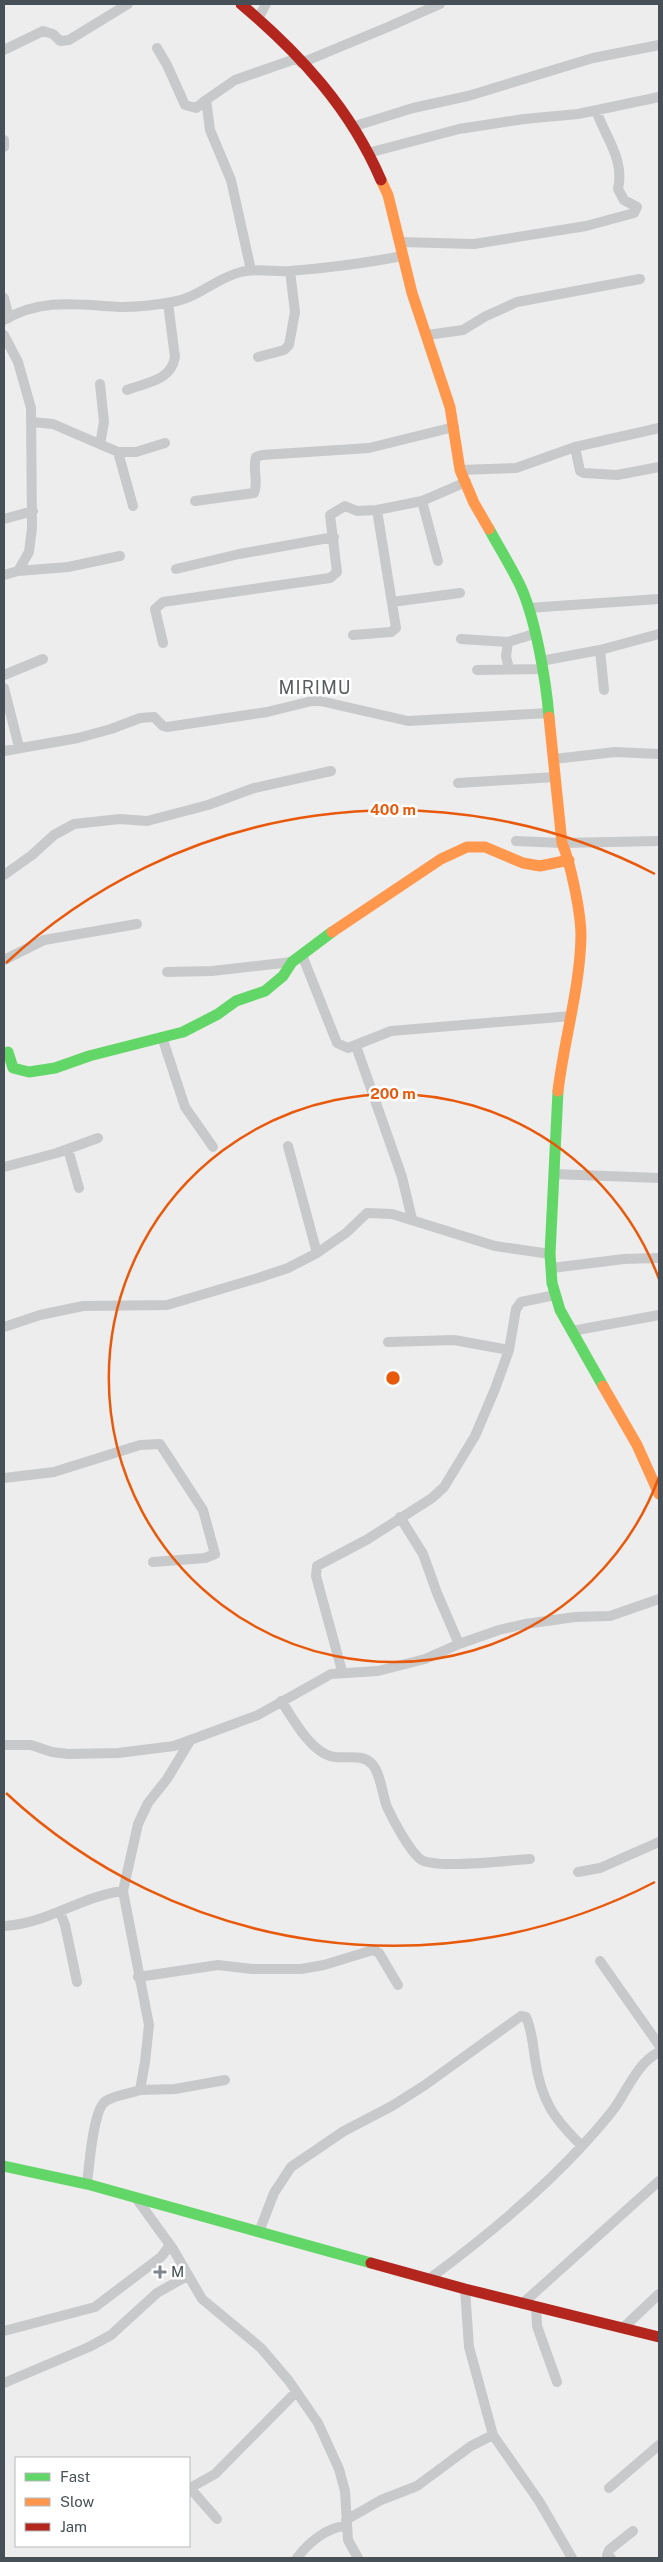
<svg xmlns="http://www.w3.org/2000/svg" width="663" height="2562" font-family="'Public Sans',sans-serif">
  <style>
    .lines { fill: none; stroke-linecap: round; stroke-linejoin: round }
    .street { stroke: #c8c9cb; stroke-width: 10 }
    .fast { stroke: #63d668; stroke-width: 11 }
    .slow { stroke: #ff974d; stroke-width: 11 }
    .jam { stroke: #b3261e; stroke-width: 11 }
    .ring { fill: none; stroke: #e8590c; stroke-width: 2.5 }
    .poi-dot { fill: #81878c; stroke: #fff; stroke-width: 2 }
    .labels { text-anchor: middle; stroke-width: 5; stroke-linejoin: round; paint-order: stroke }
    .poi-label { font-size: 15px; fill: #475057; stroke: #fff; text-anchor: start }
    .quarter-label { font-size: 18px; letter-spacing: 1px; fill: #5a5d60; stroke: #fff }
    .centre { fill: #e8590c; stroke: #fff; stroke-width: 2.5 }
    .ring-label { font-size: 15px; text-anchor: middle; font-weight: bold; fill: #e8590c; stroke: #fff; stroke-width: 5; stroke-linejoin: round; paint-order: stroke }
  </style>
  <rect width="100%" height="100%" fill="#eeeded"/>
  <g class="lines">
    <!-- street -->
    <path class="street" d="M259 17 266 4
      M157 48 167 65 185 105 196 108 206 100
      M4 50 43 31 53 34 60 41 69 40 128 4
      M301 63 388 27 440 4
      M355 126 413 108 468 96 593 58 659 45
      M4 140V147
      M368 153 459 129 524 119 578 114 659 97
      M400 242 474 244 586 226 634 213 637 207 624 200 618 189C625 159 605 137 596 110
      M251 270 231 180 210 130 206 100 235 80 298 58
      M4 298 9 318
      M4 320C43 297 80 305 122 307 139 307 156 305 172 302 198 298 216 278 241 272 257 268 273 272 290 271 328 268 365 263 403 256
      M4 335 18 362 31 408 32 528 29 552 18 571
      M427 335 463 330 486 316 517 302 640 279
      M258 357 284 350 289 345 295 312 290 271
      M100 384 104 422 100 444
      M127 390C147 382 171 381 175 357L168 303
      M32 422 53 424 118 452H136L165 443
      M575 447 580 471 584 473 617 475 659 467
      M118 452 133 506
      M460 470 516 468 575 447 659 428
      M195 501 254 493C259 481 252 469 256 457L262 455 369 448 454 427
      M422 501 438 561
      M4 519 33 511
      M176 569 239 554 334 537
      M4 575 18 571 68 567 120 556
      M392 602 460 593
      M528 608 659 599
      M353 635 391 632 396 628 377 510
      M461 639 508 642
      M163 643 155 609 163 602 330 578 337 572 330 515 345 506 357 511 377 510 422 501 466 482
      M600 650 604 690
      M541 661 600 650 659 634
      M509 669 506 656 508 642 534 634
      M477 670 542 669
      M4 675 43 659
      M4 688 19 747
      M4 751 78 738 111 729 140 718 154 717 163 726 167 727 267 712 316 700 408 721 549 713
      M554 759 615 752 659 754
      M458 783 555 777
      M516 841 562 843 659 841
      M4 875 32 855 54 835 74 824 120 819 147 821 208 805 254 788 331 771
      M302 955 337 1043 348 1048 391 1031 571 1016
      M4 960 44 940 137 924
      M167 972 212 971 292 962
      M162 1037 185 1107 213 1147
      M356 1046 402 1177 412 1219
      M288 1146 317 1253
      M68 1149 79 1188
      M4 1167 57 1153 98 1138
      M554 1174 659 1178
      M552 1268 624 1259 659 1258
      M4 1327 40 1315 83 1306 167 1305 258 1278 288 1268 317 1253 346 1233 367 1213 392 1214 495 1246 550 1254
      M572 1331 659 1315
      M388 1342 454 1340 509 1350
      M4 1478 54 1472 140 1445 160 1444 203 1510 215 1554 205 1558 153 1562
      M459 1644 499 1630 525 1624 575 1617 610 1616 659 1599
      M342 1671 316 1576 317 1566 368 1539 432 1498 444 1487 475 1436 495 1389 509 1350 516 1309 521 1302 555 1295
      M281 1701C293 1718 306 1744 325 1754 339 1762 360 1751 372 1764 381 1774 382 1794 387 1807 393 1820 409 1850 420 1859 435 1870 509 1860 530 1859
      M4 1745H31L52 1752 68 1754 118 1753 174 1746 258 1715 331 1674 378 1671 425 1659 459 1644 437 1593 423 1554 400 1517
      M578 1872 600 1868 659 1842
      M60 1912 65 1925 77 1982
      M4 1926C47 1924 81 1896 123 1891
      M600 1961 659 2045
      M138 1977 218 1965 252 1969H301L324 1965 373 1950 379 1953 398 1985
      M140 2090 175 2089 225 2080
      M87 2184C89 2168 93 2108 106 2101 115 2095 129 2094 140 2090L145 2062 149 2025 123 1891 138 1824 148 1803 167 1779 190 1741
      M136 2198 173 2249 202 2299 261 2348 289 2381 318 2423 339 2469 345 2491 348 2540 358 2558
      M259 2232 274 2193 291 2167 344 2131 392 2106 425 2085 521 2016 526 2017C532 2030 533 2045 535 2059 541 2100 553 2118 582 2146
      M429 2279C483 2239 537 2195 583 2145 593 2134 604 2122 613 2110 628 2090 636 2064 659 2052
      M465 2289 469 2347 493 2435 539 2501 572 2558
      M522 2304 659 2181
      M536 2307 537 2326 557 2382
      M624 2327 659 2294
      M4 2331 95 2307 161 2257 170 2245
      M4 2383 89 2347 111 2335 157 2293 187 2276
      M609 2488 659 2445
      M217 2519 190 2488 215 2474 296 2392
      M346 2520 381 2500 417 2486 471 2446 493 2435
      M297 2558C308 2543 327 2527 346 2526
      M611 2558 607 2555 609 2550 633 2531"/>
    <!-- fast -->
    <path class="fast" d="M489 529C499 547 510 565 519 583 535 615 546 680 549 717
      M8 1052 13 1068 29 1072 55 1068 89 1056 183 1032 218 1014 236 1001 265 991 283 976 292 962 332 932
      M558 1091 550 1254 552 1283 560 1310 603 1386
      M4 2166 87 2184 371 2263"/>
    <!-- slow -->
    <path class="slow" d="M381 180 388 195 412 293 450 407 460 470 474 503 489 529
      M549 717 562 843C571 864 581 914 581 936 580 988 564 1040 558 1091
      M332 932 441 859 467 847H485L523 863 540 866 569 860
      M603 1386 637 1445 659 1494"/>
    <!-- jam -->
    <path class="jam" d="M241 4C300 54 350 108 381 180
      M371 2263 465 2289 659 2337"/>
  </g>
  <!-- distance rings -->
  <g class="ring">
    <path d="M659 1477A284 284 0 1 1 659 1279"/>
    <path d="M655 1882A568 568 0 0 1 6 1793M6 963A568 568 0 0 1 655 874"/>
  </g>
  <!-- markers -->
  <path class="poi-dot" d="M157.5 2264.5h5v5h5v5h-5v5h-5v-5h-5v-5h5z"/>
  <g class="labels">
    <!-- poi labels -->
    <g class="poi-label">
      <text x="171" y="2277">M</text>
    </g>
    <!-- quarter labels -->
    <g class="quarter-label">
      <text x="315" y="694">MIRIMU</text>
    </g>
  </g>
  <circle cx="393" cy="1378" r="8" class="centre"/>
  <g class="ring-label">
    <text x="393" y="815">400 m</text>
    <text x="393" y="1099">200 m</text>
  </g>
  <!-- border -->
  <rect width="663" height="2562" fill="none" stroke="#475057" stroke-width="10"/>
  <!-- legend -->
  <rect x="15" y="2457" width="175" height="90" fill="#ffffff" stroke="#b5b9bc"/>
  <rect x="25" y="2473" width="25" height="8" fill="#63d668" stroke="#b5b9bc"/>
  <text x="60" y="2482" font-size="15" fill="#475057">Fast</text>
  <rect x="25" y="2498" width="25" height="8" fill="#ff974d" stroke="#b5b9bc"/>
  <text x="60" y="2507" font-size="15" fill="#475057">Slow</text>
  <rect x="25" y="2523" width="25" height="8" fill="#b3261e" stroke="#b5b9bc"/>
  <text x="60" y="2532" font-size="15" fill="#475057">Jam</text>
</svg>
